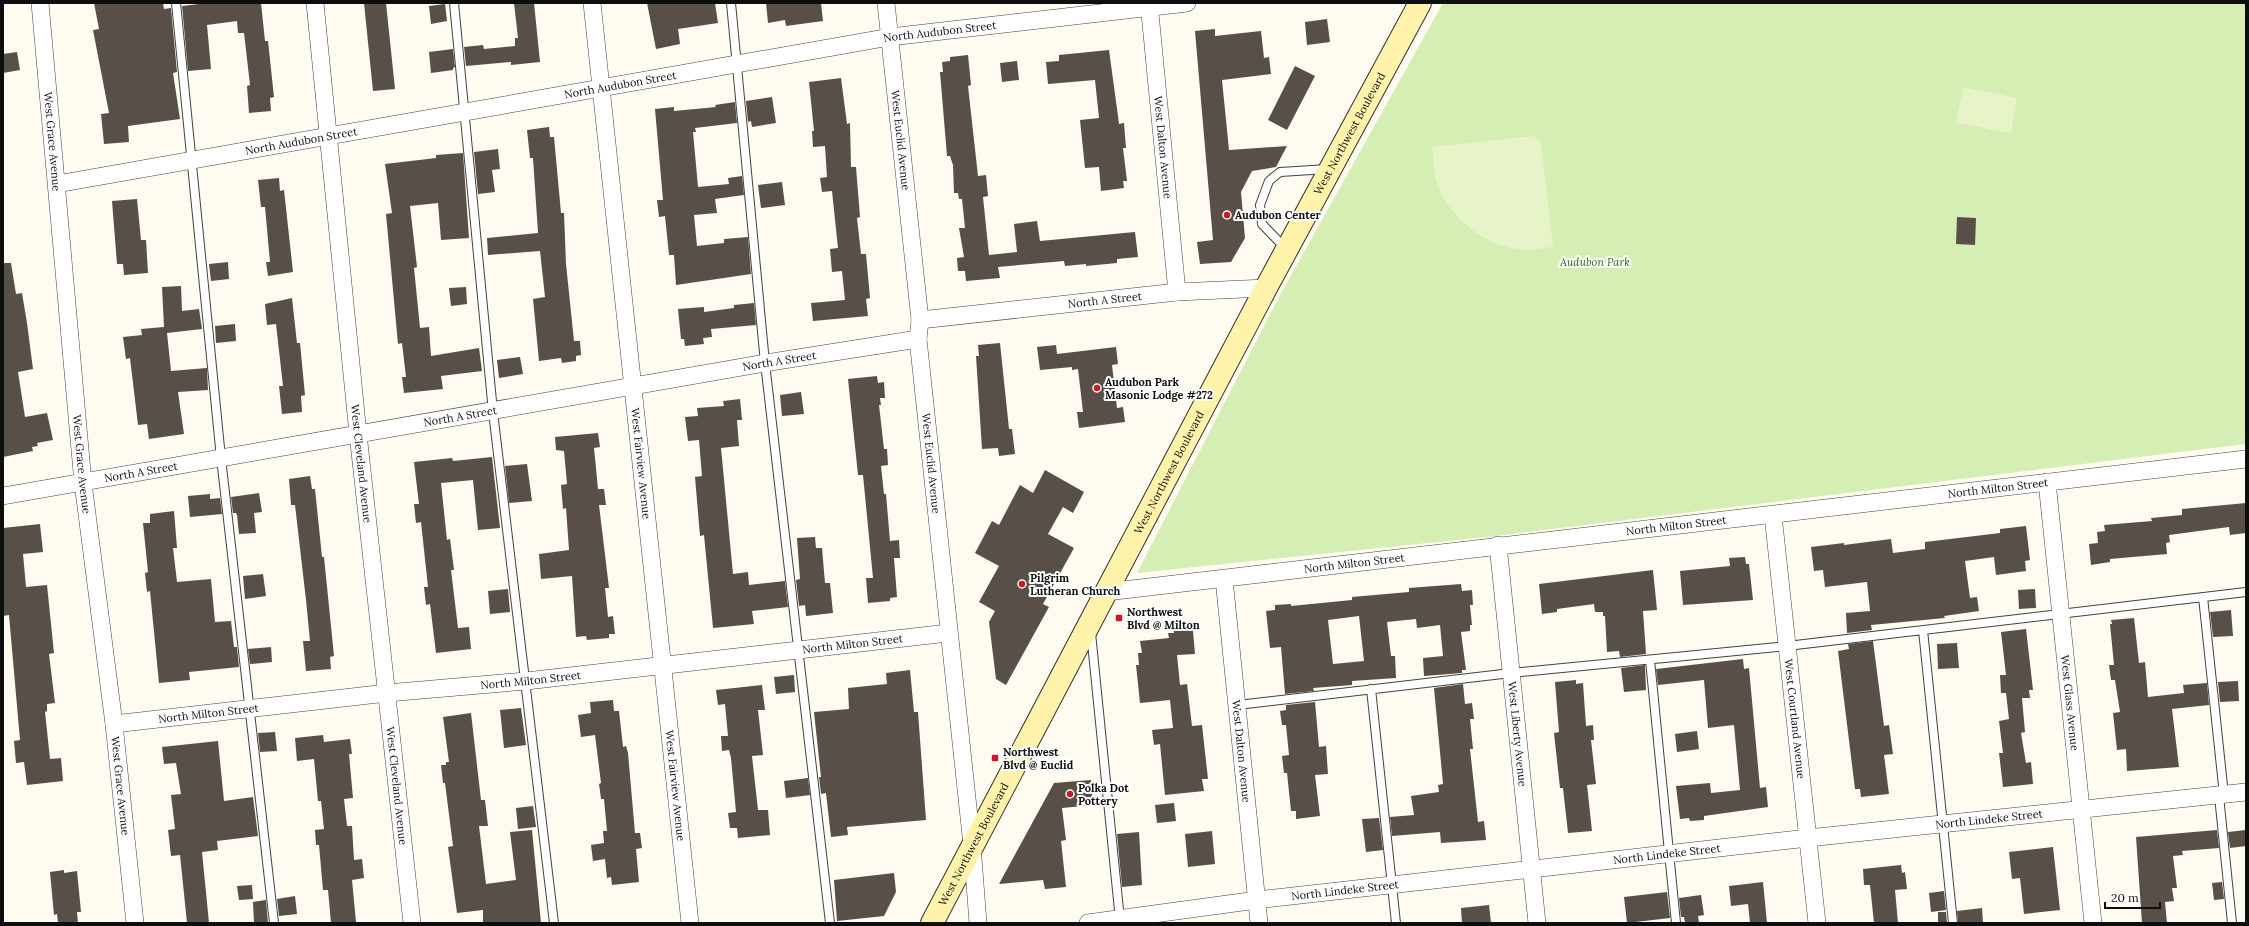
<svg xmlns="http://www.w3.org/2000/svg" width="2249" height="926" font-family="Lora,serif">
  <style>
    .green { fill: #d4eeb4 }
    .pitch { fill: #e6f4c7 }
    .building { fill: #584f49; fill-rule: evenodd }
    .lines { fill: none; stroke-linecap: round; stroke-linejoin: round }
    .service-casing { stroke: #414141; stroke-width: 10 }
    .minor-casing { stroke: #414141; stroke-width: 18 }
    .secondary-casing { stroke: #303030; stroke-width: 24 }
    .service { stroke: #fff; stroke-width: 8 }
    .minor { stroke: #fff; stroke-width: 17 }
    .secondary { stroke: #fff3ab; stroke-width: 22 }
    .poi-dot { fill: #ce1726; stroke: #fff; stroke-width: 1.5 }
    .labels { text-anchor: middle; stroke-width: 4; stroke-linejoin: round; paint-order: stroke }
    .street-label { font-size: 11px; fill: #0e0e0e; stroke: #fff }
    .poi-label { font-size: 11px; font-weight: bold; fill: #0e0e0e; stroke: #fff; text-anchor: start }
    .park-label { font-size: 11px; font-style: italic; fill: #2c6e17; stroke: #fff }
  </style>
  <rect width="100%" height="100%" fill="#fffbf0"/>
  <!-- green -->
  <path class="green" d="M1443 3H2246V444L1496 536 1137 573 1280 295Z"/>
  <!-- pitch -->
  <path class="pitch" d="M1963 87 2017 98 2011 133 1956 123Z
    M1534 136 1541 142 1553 247C1543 248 1530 251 1520 250 1484 245 1449 217 1437 184 1433 173 1434 159 1432 147Z"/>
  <!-- building -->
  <path class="building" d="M94 3H163L164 9 171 8 177 72 173 73 180 119 128 126 129 142 104 144 101 114 109 113 93 30 99 29Z
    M207 3H261L265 41H268L274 97 270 98 271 111 249 113 247 86 250 85 244 33H238L237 21 207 25 211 69 188 71 182 6Z
    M364 3H386L395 89 373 91Z
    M514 3H534L540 62 511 65V62L466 66 464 47 483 45 484 49 515 46V38H518Z
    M647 3H715L718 23 678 29 680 44 656 49Z
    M766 3H821L823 21 786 26 785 20 768 23Z
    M445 4 447 21 431 24 429 6Z
    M1327 19 1330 42 1307 45 1305 22Z
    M1215 29V36L1261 31 1264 58 1269 57 1271 74 1222 80 1229 150 1287 146 1276 167 1252 171 1241 192 1245 238 1231 262 1200 264 1197 242 1213 240 1195 31Z
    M453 49 455 67 453 68V70L431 73 429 52Z
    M1109 50 1118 116 1119 124 1124 123 1126 148H1123L1127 181H1123L1124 188 1101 191 1099 167 1085 168 1080 120 1099 118 1095 80 1048 84 1046 62 1059 61V55Z
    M17 52 20 70 3 73V54Z
    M968 55 971 85 968 86 978 176 986 175 988 196 983 197 989 255 1017 252 1014 224 1037 221 1040 241 1135 232 1138 257 1117 259V263L1086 266V264L1065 266 1064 261 998 267 1000 278 966 281 965 271H958L957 258 964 257 959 228H965L962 199H959L958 193H954L953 165 950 156H947L940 72H943L942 62 950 61V57Z
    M1017 61 1019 80 1002 82 1000 63Z
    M1295 66 1315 76 1287 130 1268 120Z
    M841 78 847 124 850 123 851 167H856L860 217 857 218 861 254H866L870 298 866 299 868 316 813 321 811 303 845 300 842 271 832 272 830 249 838 248 832 191 822 192 820 178 827 177 825 146 813 147 812 131H814L809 82Z
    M772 97 776 123 752 127 751 121 748 122 746 101Z
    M735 102 737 123 695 128 696 132H693L698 187 729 184 728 178 742 176 744 195 715 199 717 213 694 215 697 246 724 243V239L748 237 751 274 676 285 674 255H669L665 216 659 217 657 200H663L655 109 674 107V111L716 107 715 105Z
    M549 127 550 137H554L561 213H564L566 264 574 341H580L581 355 576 356V361L562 363 561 358 539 361 533 299 545 297 540 251 488 255 487 238 538 233 533 158H530L527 130Z
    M498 149 500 169 492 170 495 192 478 194 474 152Z
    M463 153 469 238 441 240 438 203 410 206 417 267 414 268 420 328 429 327 431 356 479 348 482 371 441 376 443 389 404 393 402 377H406L402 343 398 344 386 214 392 213 385 164 436 158V155Z
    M279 178 280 191 284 190 293 272 268 276 266 262H270L265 207H261L258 180Z
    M782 182 785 205 761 208 758 185Z
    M137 199 141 240H146L148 273 124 275 123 264H117L112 201Z
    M1957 217 1976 218 1975 245 1956 244Z
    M228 262 229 279 211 281 209 264Z
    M3 263H11L16 294 22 293 27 323 33 369 18 372 25 417 47 413 53 440 37 443 38 446 32 447 33 451 3 457Z
    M181 286 182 311 199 309 202 329 167 333 171 371 207 368 208 390 178 392 184 434 149 439 147 424 138 425 130 358 126 359 123 337 142 335 141 329 164 327 162 287Z
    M466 287 467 304 451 306 449 288Z
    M292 298 297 343H300L305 395 301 396 302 412 282 414 279 386H283L276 324 267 325 265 304Z
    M754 303 756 325 711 329 712 337 703 338 704 344 685 346 684 339H681L678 309 704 307V312L734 308V305Z
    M235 324 236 341 216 343 215 326Z
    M1000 343 1009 429H1012L1015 454 999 456 998 448 982 449 976 356H979L978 345Z
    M1056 345 1057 354 1116 347 1118 364 1112 365 1117 408 1123 407 1125 422 1079 428 1077 412H1083L1078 369 1072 370V367L1040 370 1037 347Z
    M520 357 523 374 499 378 497 360Z
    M877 376 878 383 884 382 885 398H880L881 405H879L884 449H887L888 465 881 466 884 494H886L890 541 899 540 900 558H894L897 597 890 598V601L868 603 866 578H873L863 475H858L848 379Z
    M801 392 804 414 782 416 780 395Z
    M740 399 742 420H737L739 446 721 448 733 574 748 572 749 585 785 581 788 607 752 611 754 624 713 628 704 535 700 536 695 477 702 476 699 440 688 441 685 417 698 416 697 408 724 406 723 401Z
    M598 433 600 447 594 448 598 489H604L606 505H599L609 588H605L608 617 613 616 615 634H609V638L587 640 586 636 576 637 572 576 541 579 539 554 569 550 566 508 563 509 561 485 567 484 564 451 556 450 555 437Z
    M492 457 500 528 478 530 473 480 441 483 447 540 450 539 454 570H451L458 628 469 627 471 649 436 653 430 604 426 605 424 587H428L421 522 416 523 414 504H419L414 462 452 458 453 461Z
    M527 464 532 501 509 503 505 466Z
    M1045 470 1084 492 1073 513 1063 507 1048 534 1074 548 1043 604 1049 607 1006 685 996 679 989 622 995 611 979 602 999 566 975 553 992 521 999 525 1020 485 1033 493Z
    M310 476 312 489H315L322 557H324L334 656 330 657 331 669 306 671 303 641H310L306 600 295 505H291L289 479Z
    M259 493 262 512 254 513 256 533 239 534 237 515 236 513H233L231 497Z
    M210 494V499L220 498 222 514 190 517 188 496Z
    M2246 503V533L2230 535 2229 527 2169 535 2170 542 2166 543 2167 554 2110 559V562L2091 565 2089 544 2098 543 2097 532 2105 531 2104 525 2152 521 2151 518 2182 515V509Z
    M174 511 177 548H173L177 582 211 579 215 622 231 621 234 647H237L239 667 189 672 190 680 159 683 150 591 147 592 145 573 148 572 143 523H150V514Z
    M40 524 43 552 23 554 26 587 47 585 54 653 49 654 55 703 47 704V711L45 712 50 759 61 758 63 781 27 785 24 762 16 763 14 741 20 740 9 615 3 616V528Z
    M2026 526 2030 560 2025 561 2026 571 1996 575 1994 557 1965 561 1970 598 1977 597 1979 611 1944 616 1945 618 1871 625 1872 630 1847 633 1846 613 1870 611 1867 582 1825 587 1823 570 1814 571 1811 547 1844 543V545L1891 539 1893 553 1925 549V542L2000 533V529Z
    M815 537 816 548H822L825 583H830L833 613 806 616 805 605 799 606 796 580 800 579 797 538Z
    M1745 557 1746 564H1749L1753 600 1683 605 1680 571 1730 566 1729 558Z
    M1653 570 1657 610 1643 611 1646 654 1620 657 1619 651 1607 652 1605 616H1603V612H1595L1594 604 1557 609V612L1542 614 1539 584Z
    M263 574 266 596 245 599 243 576Z
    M1461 584 1462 591 1472 590 1473 605H1470L1472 625H1470V631L1461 632 1466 670H1462V673L1424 676 1423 658 1443 656 1440 625 1417 628 1416 619 1387 622 1391 656H1395L1396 678 1352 681V685L1313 688 1314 691 1285 694 1281 647 1270 648 1266 611 1275 610V605L1291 604V606L1352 600V597L1409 592V588ZM1359 616 1364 661 1333 664 1328 620Z
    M508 589 510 612 490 614 488 591Z
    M2035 589 2036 608 2019 609 2018 590Z
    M2231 610 2233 636 2213 637 2210 612Z
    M2134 618 2139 663 2145 662 2148 697 2184 693 2183 685 2207 683 2209 705 2172 709 2179 767 2127 771 2126 749 2117 750 2113 713 2120 712 2115 680H2111L2109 665H2114L2110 624H2112L2111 620Z
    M1188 624 1189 631H1193L1195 654 1177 655 1180 685 1187 684 1192 726 1202 725 1208 779H1202L1204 791 1165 795 1160 744 1154 745 1152 730 1173 728 1170 700 1140 703 1136 665H1139L1138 653H1142L1140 641 1169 638 1168 633H1174L1173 625Z
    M2026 629 2033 690H2029L2030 698H2022L2025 732 2021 733 2026 763 2031 762 2033 784 2003 787 1999 753H2003L1999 721 2009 719 2006 693H2001L2000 675H2006L2001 632Z
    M1873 641 1884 726 1889 725 1893 754 1884 755 1889 794 1861 797 1860 789H1855L1838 651 1849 649 1848 644Z
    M1957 643 1959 668 1938 669 1937 644Z
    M271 647 272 662 250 664 248 649Z
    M1743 659 1744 669 1749 668 1760 788 1766 787 1768 807 1704 816V820L1690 821 1689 818 1680 819 1676 786 1710 783 1711 793 1740 790 1734 725 1708 728 1704 680 1658 685 1656 669Z
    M1645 665 1646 690 1624 692 1621 668Z
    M910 670 914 712H918L926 820 847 827 848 835 831 837 826 793 821 794 819 777H821L814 712 849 709 848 688 887 684 886 673Z
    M794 675 795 692 776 694 774 677Z
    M1576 680V684L1583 683 1586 726 1593 725 1594 740H1591L1596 784 1587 785 1592 831 1568 833 1563 788H1560L1554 733 1559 732 1555 682Z
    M2238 681 2239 701 2220 702 2218 682Z
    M1463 684 1465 704 1472 703 1474 719H1470L1473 749H1470L1478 822 1484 821 1486 840 1441 843 1440 832 1392 836 1390 817 1414 815 1411 796 1439 792 1438 785 1443 784 1434 688Z
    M762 685 765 710H758L763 755 752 756 758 810H768L770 835 738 838 737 828H730L728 813 736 812 731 758 729 750 722 751 721 736H728L725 704 718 705 716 690Z
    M613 700 614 711H619L623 747 626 746 628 753 635 833H640L642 848 636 849 639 882 612 885 611 877 607 878 605 859 593 861 591 845 604 843 603 831H607L604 799H601L599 784 601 783 595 735 581 737 578 715 591 713 590 702Z
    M1315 702 1319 747 1326 746 1328 774 1315 775 1320 816 1296 819V811H1291L1287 773H1284L1282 756 1289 755 1286 725H1282L1280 711 1286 710V705Z
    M521 708 526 745 504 748 500 710Z
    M471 713 481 800H485L488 826H479L486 884 516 880 510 832 532 830 541 923H483V910L457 913 448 847 453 846 445 783H443L441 765H446V762H449L443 717Z
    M1697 731 1699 749 1677 752 1675 734Z
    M275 732 277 751 260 752 258 733Z
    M323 735 324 742 350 739 352 754H349L353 798 344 799 347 826H352L354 860 362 859 364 878 352 880 356 922 331 923 328 890H323L319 845H316L315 830 324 829 321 801H318L314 759 297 761 295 738Z
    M218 741 224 801 253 797 258 836 217 841 218 850 202 852 209 923H187L180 855 171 856 168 830 175 829 171 795 181 794 176 763 164 764 162 747Z
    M808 778 810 795 786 798 784 781Z
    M1091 780 1093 805 1062 808 1066 840 1061 841 1066 887 1045 889 1043 880 999 884 1054 783Z
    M1174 803 1176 821 1157 823 1155 805Z
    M533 806 536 827 518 829 516 808Z
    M1379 818 1383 850 1366 852 1362 819Z
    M2217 830 2219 848 2182 851 2183 855 2173 856 2177 888H2172L2174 901 2165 902 2167 923H2142L2136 837Z
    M2246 830V846L2230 848 2228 832Z
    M1212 831 1215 864 1188 867 1185 834Z
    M1139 832 1142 885 1122 887 1117 834Z
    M2053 847 2060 910 2024 914 2020 878 2012 879 2009 852Z
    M1901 865 1902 873 1905 872 1907 889 1895 890 1898 923H1874L1870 885H1864L1863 869Z
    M64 870V873L77 871 81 912H77L78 923H58L57 914 54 915 50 872Z
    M894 873 896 892 884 916 837 921 834 880Z
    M1763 882 1767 923H1750L1748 904 1731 906 1729 886Z
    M2222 882 2224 899 2214 900 2212 883Z
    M252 885 253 899 239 900 237 886Z
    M1944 891 1946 910 1931 912 1929 893Z
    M1667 892 1670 918 1627 923 1624 897Z
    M1701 895 1704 915 1698 916 1699 923H1685L1684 917H1681L1679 898Z
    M295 896 297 914 279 916 277 899Z
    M266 900 268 923H254L253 902Z
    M1489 905 1491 923H1462L1461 908Z
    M1982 908 1983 923H1958L1957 911Z
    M1938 912H1946L1947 923H1938Z"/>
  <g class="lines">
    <!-- service casing -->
    <g class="service-casing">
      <path id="service" d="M176 3 221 458 274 923
        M454 3 493 412 554 923
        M731 3 765 363 830 923
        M1286 249 1262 224 1260 205 1269 181 1280 172 1328 169
        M2203 597 2224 795
        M1923 630 1953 923
        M1091 633 1120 920
        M1650 660 1676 923
        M1371 689 1396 923
        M1238 705 1511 673 1787 646 2246 592
        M2219 796 2232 923"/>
    </g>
    <!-- minor casing -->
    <g class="minor-casing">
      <g id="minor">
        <path id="s1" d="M40 3 83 483 114 724 135 923"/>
        <path id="s2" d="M315 3 358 434 412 923"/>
        <path id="s3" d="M592 3 690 923"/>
        <path id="s4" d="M886 3 920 320 918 339 972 845 978 923"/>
        <path id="s5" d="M1149 3 1177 292"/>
        <path id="s6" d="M57 184 890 37 1187 3"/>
        <path id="s7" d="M920 320 1177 292 1266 288"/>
        <path id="s8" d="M2047 482 2093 923"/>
        <path id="s9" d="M3 496 765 363 918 339"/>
        <path id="s10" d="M1773 515 1817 923"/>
        <path id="s11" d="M1498 545 1537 923"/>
        <path id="s12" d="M1224 579 1259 923"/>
        <path id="s13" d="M1106 592 2246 459"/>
        <path id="s14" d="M114 724 387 693 526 681 948 633"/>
        <path id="s15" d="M1088 923 1257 900 1808 838 2246 792"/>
      </g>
    </g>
    <!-- secondary casing -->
    <g class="secondary-casing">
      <g id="secondary">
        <path id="s16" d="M932 923 1266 288 1420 3"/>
      </g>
    </g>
    <!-- service -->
    <use href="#service" class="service"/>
    <!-- minor -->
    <use href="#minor" class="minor"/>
    <!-- secondary -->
    <use href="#secondary" class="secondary"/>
  </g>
  <!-- markers -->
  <g class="poi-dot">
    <circle cx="1227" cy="215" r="4"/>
    <circle cx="1097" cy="388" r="4"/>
    <circle cx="1022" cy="584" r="4"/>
    <rect x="1115" y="614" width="8" height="8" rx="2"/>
    <rect x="991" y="754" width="8" height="8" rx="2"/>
    <circle cx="1070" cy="794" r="4"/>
  </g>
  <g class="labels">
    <!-- street labels -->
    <g class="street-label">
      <text dy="4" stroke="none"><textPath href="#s6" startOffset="896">North Audubon Street</textPath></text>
      <text dy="4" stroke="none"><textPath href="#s6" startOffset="572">North Audubon Street</textPath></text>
      <text dy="4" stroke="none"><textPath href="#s16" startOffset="893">West Northwest Boulevard</textPath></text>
      <text dy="4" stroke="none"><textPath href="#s6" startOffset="248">North Audubon Street</textPath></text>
      <text dy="4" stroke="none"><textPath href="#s1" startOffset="139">West Grace Avenue</textPath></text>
      <text dy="4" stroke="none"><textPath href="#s4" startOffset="138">West Euclid Avenue</textPath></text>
      <text dy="4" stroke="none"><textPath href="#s5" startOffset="145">West Dalton Avenue</textPath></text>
      <text dy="4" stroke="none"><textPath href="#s7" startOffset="186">North A Street</textPath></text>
      <text dy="4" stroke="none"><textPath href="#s9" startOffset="788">North A Street</textPath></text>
      <text dy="4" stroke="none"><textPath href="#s9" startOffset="464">North A Street</textPath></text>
      <text dy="4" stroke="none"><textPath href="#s2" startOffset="463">West Cleveland Avenue</textPath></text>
      <text dy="4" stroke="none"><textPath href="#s3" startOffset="463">West Fairview Avenue</textPath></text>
      <text dy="4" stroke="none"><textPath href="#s4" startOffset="463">West Euclid Avenue</textPath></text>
      <text dy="4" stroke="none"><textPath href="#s1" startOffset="463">West Grace Avenue</textPath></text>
      <text dy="4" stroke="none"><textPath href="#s9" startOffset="140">North A Street</textPath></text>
      <text dy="4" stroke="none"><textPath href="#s16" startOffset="509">West Northwest Boulevard</textPath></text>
      <text dy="4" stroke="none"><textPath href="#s13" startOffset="898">North Milton Street</textPath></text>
      <text dy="4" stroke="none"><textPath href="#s13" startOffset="574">North Milton Street</textPath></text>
      <text dy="4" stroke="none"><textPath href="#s13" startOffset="250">North Milton Street</textPath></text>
      <text dy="4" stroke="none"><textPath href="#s14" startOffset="743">North Milton Street</textPath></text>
      <text dy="4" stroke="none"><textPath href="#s14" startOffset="419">North Milton Street</textPath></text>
      <text dy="4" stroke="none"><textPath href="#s8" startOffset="222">West Glass Avenue</textPath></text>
      <text dy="4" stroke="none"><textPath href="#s14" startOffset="95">North Milton Street</textPath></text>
      <text dy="4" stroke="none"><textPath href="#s10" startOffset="205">West Courtland Avenue</textPath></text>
      <text dy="4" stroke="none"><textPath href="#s11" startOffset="190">West Liberty Avenue</textPath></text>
      <text dy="4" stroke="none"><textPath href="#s12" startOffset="173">West Dalton Avenue</textPath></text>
      <text dy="4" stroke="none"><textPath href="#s1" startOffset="787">West Grace Avenue</textPath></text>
      <text dy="4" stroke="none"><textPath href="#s2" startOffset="787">West Cleveland Avenue</textPath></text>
      <text dy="4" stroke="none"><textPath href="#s3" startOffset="787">West Fairview Avenue</textPath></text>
      <text dy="4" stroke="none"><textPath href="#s15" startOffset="907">North Lindeke Street</textPath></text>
      <text dy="4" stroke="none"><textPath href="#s16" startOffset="89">West Northwest Boulevard</textPath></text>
      <text dy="4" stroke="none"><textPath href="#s15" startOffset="583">North Lindeke Street</textPath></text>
      <text dy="4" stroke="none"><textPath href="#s15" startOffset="259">North Lindeke Street</textPath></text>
    </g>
    <!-- poi labels -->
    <g class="poi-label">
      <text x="1235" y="219">Audubon Center</text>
      <text x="1105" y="386">Audubon Park<tspan x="1105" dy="13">Masonic Lodge #272</tspan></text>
      <text x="1030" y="582">Pilgrim<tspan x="1030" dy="13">Lutheran Church</tspan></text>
      <text x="1127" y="616">Northwest<tspan x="1127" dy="13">Blvd @ Milton</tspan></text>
      <text x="1003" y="756">Northwest<tspan x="1003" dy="13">Blvd @ Euclid</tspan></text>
      <text x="1078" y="792">Polka Dot<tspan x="1078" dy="13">Pottery</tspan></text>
    </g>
    <!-- park labels -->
    <g class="park-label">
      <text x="1595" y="266">Audubon Park</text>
    </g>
  </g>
  <!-- border -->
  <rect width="2249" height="926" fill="none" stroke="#0e0e0e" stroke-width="8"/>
  <!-- scale -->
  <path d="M2105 902v6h55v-6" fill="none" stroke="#0e0e0e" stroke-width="2"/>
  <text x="2111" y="902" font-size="12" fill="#0e0e0e" stroke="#ffffff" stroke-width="3" paint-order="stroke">20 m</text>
</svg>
